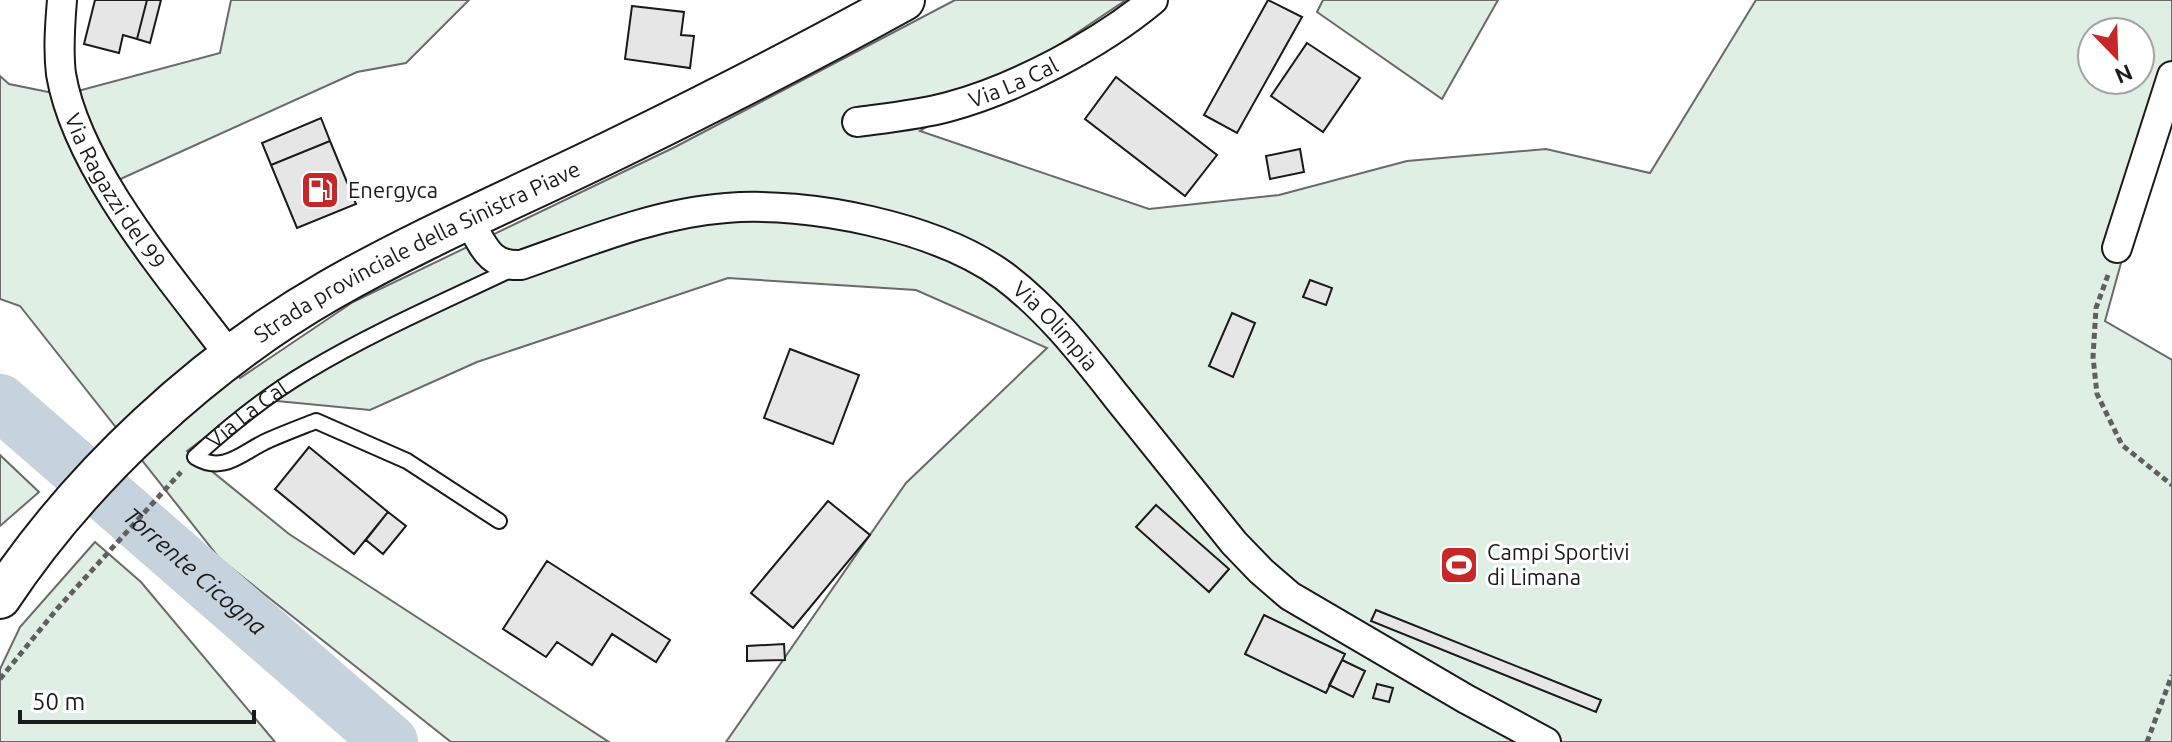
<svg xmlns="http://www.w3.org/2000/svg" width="2172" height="742" font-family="Ubuntu,sans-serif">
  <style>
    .green { fill: #e0efe3; stroke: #6a6a6a; stroke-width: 2; fill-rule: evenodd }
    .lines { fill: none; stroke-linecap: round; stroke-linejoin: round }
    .river { stroke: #c6d2dc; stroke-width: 56 }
    .building { fill: #e6e6e6; stroke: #1a1a1a; stroke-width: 2 }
    .service-casing { stroke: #1a1a1a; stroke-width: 18 }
    .minor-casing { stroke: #1a1a1a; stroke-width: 32 }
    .secondary-casing { stroke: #1a1a1a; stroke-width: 44 }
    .path { stroke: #5f5f5f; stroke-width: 5; stroke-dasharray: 6 4; stroke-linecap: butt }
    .service { stroke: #fff; stroke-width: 14 }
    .minor { stroke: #fff; stroke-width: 28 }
    .secondary { stroke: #fff; stroke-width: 40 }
    .labels { text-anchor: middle; stroke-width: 6; stroke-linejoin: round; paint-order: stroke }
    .street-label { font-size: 22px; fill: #1a1a1a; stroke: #fff }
    .poi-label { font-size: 22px; fill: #1a1a1a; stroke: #fff; text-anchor: start }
    .water-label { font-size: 24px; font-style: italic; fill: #1a1a1a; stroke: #fff }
  </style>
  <rect width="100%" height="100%" fill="#fff"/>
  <!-- green -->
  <path class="green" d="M231 0H469L406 63 357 72 116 181 240 378 353 302 675 147 955 0H1126L1035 61 920 131 1149 209 1279 195 1407 161 1546 149 1650 173 1756 0H2172V78L2105 321 2172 360V742H726L906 483 1047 348 916 290 728 278 477 362 370 410 256 399 187 451 289 534 609 742H451L220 559 20 306 0 299V76L9 84 63 95 220 53ZM2092 32H2140V80H2092Z
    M1323 0H1498L1442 99 1317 12Z
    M0 455 39 492 0 526Z
    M95 542 141 582 275 742H0V669L20 627Z"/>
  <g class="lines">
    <!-- river -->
    <path class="river" id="s1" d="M0 402 390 742"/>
  </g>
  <!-- building -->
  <path class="building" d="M95 0H147L137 39 123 35 119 53 84 44Z
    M147 0H161L150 43 137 39Z
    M1268 0 1302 17 1237 133 1204 115Z
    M632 6 684 12 681 35 694 36 690 68 625 59Z
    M1307 43 1360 78 1323 132 1271 96Z
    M1116 77 1217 155 1185 196 1085 119Z
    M321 118 330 141 271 165 262 143Z
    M330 141 356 204 297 228 271 165Z
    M1300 149 1304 172 1270 179 1266 156Z
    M1310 280 1332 288 1326 305 1303 297Z
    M1232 313 1255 323 1233 377 1209 366Z
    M790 349 859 375 833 444 764 418Z
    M309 447 388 512 354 554 275 489Z
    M828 501 870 535 793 628 751 593Z
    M1156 505 1229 569 1209 592 1136 527Z
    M388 512 406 526 383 554 366 540Z
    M547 561 670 640 656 662 612 634 592 665 557 642 546 657 503 629Z
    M1376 610 1601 700 1596 712 1371 621Z
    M1264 615 1345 654 1326 693 1245 654Z
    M784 644 785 660 747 661V646Z
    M1342 660 1365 671 1353 697 1329 685Z
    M1377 684 1393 688 1389 702 1373 698Z"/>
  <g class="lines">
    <!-- service casing -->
    <g class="service-casing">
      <g id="service">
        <path id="s2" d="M499 521 407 461 316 421C301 427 285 433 269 440 243 451 224 475 195 457 230 425 267 395 308 371 373 332 443 302 512 269"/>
      </g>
    </g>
    <!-- minor casing -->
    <g class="minor-casing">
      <g id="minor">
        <path id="s3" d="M62 0C60 24 58 50 61 74 77 170 172 279 230 356"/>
        <path id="s4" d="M857 122C887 118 918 115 948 107 1015 89 1099 45 1153 0"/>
        <path id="s5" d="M468 219C483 244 488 267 521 265 587 242 656 213 726 208 808 201 937 227 1004 276 1048 309 1083 354 1116 396 1155 445 1195 494 1234 543L1261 571 1290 596 1466 699 1546 742"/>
        <path d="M2117 248 2172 76"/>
      </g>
    </g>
    <!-- secondary casing -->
    <g class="secondary-casing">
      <g id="secondary">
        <path id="s6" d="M0 598C81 476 203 363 330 290 423 237 522 195 618 148 714 101 810 52 904 0"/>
      </g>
    </g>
    <!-- path -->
    <path class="path" d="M2108 275 2096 308 2093 357 2097 394 2122 445 2172 485
      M0 679 57 609 181 472
      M2147 742 2172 675"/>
    <!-- service -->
    <use href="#service" class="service"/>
    <!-- minor -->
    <use href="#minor" class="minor"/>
    <!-- secondary -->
    <use href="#secondary" class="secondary"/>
  </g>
  <!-- icons -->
  <defs>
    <g id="fuel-square" transform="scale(2)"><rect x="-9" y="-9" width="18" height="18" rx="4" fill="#c62828" stroke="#fff"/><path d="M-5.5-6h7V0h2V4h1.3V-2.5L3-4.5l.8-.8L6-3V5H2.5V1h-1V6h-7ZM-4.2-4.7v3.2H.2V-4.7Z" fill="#fff"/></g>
    <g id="stadium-square" transform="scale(2)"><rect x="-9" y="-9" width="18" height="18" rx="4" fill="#c62828" stroke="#fff"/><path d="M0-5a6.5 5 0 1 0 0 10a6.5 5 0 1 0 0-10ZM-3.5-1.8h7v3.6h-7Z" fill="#fff"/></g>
  </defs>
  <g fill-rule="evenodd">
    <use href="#fuel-square" x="320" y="190"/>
    <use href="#stadium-square" x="1459" y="565"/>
  </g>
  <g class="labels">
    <!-- street labels -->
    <g class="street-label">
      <text dy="8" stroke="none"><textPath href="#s4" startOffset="162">Via La Cal</textPath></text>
      <text dy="8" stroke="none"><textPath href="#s3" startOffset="204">Via Ragazzi del 99</textPath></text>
      <text dy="8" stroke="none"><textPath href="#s6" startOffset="550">Strada provinciale della Sinistra Piave</textPath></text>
      <text dy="8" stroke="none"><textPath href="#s5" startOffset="652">Via Olimpia</textPath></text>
      <text dy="8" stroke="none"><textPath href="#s2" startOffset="408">Via La Cal</textPath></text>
    </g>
    <!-- poi labels -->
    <g class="poi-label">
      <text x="348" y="198">Energyca</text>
      <text x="1487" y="560">Campi Sportivi<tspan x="1487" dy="25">di Limana</tspan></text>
    </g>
    <!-- water labels -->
    <g class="water-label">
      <text dy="8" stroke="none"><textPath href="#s1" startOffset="258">Torrente Cicogna</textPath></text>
    </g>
  </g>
  <!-- north arrow -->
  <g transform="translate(2116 56) rotate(157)"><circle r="38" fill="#ffffff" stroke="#a3a3a3" stroke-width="2"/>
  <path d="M0-6L14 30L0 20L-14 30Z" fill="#c62828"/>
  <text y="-12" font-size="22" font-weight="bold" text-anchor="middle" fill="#1a1a1a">N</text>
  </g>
  <!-- scale -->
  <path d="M20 710v12h234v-12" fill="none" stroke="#1a1a1a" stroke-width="4"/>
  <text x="32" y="710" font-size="24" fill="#1a1a1a" stroke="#ffffff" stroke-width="6" paint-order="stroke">50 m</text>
</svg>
